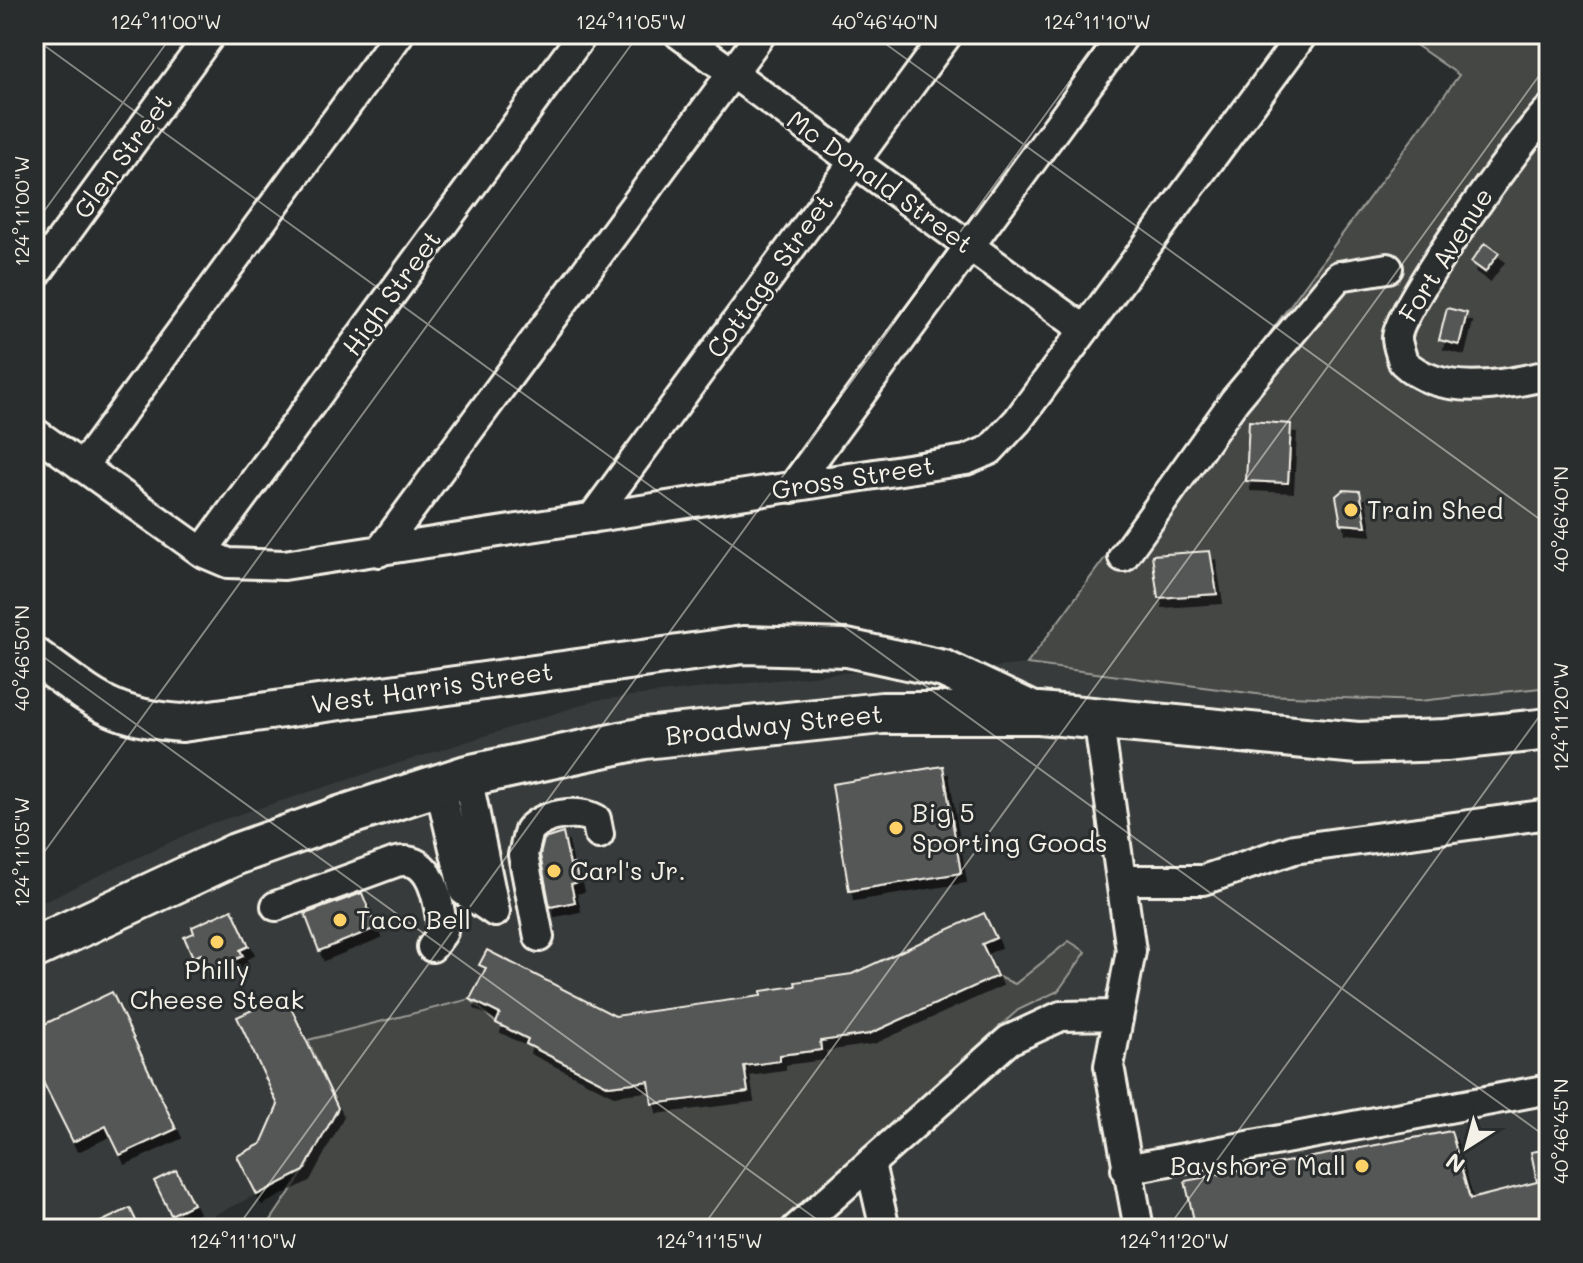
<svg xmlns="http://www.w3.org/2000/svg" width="1583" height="1263" font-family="Mali,sans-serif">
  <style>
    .built { fill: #373a3a }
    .green { fill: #444645; stroke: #9c9c96; stroke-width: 2 }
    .building { fill: #555756; stroke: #f4f1e8; stroke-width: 2; filter: url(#shadow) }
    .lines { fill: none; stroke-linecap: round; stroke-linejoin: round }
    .minor-casing { stroke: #f4f1e8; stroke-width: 34 }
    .major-casing { stroke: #f4f1e8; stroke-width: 42 }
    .highway-casing { stroke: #f4f1e8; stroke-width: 46 }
    .minor { stroke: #2a2d2e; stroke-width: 28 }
    .major { stroke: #2a2d2e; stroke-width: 36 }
    .highway { stroke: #2a2d2e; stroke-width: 40 }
    .ticks { fill: none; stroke: #f4f1e8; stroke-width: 2; stroke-opacity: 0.45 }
    .poi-dot { fill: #ffd166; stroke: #2a2d2e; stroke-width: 3 }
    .labels { text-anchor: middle; stroke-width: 6; stroke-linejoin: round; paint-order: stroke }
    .street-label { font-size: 26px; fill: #f4f1e8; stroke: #2a2d2e }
    .poi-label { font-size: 26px; fill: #f4f1e8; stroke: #2a2d2e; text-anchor: start }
    .neatline { fill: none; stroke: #f4f1e8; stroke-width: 3 }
    .ticks-label { font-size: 20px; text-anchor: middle; fill: #f4f1e8 }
  </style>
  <defs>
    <filter id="shadow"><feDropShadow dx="5" dy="9" stdDeviation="0" flood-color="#0009"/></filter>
  </defs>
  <rect width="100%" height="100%" fill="#2a2d2e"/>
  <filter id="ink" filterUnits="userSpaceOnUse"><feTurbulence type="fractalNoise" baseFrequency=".0125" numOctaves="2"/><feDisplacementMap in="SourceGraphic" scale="16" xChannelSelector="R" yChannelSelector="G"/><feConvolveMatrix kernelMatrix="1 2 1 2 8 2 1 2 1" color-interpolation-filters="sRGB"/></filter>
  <g filter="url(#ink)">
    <!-- built -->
    <path class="built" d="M1027 664 1264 695 1420 701 1549 687V1229H773L1018 1009 1058 991 1014 985 997 976 869 1034 820 1040 783 1061 744 1066 748 1092 652 1104 649 1081 609 1086 526 1044 470 999 314 1038 338 1108 304 1171 186 1229H34V906L209 824 597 700 838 673 978 669Z"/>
    <!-- green -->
    <path class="green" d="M1400 34H1549V687L1420 701 1264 695 1027 664 1459 75Z
      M1069 941 1086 952 1058 991 1018 1010 773 1229H265L304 1171 337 1108 308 1040 470 999 496 1023 528 1039 526 1044 609 1086 649 1081 652 1104 747 1092 744 1066 780 1061V1055L820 1050V1041L869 1034 997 976 1015 984Z"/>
    <!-- building -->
    <path class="building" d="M1485 243 1499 253 1485 272 1471 262Z
      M1447 308 1467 313 1459 345 1439 340Z
      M1249 421 1291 424 1288 483 1246 481Z
      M1343 490 1360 491 1366 526 1341 524 1336 496Z
      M1210 551 1217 594 1158 598 1152 555Z
      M943 766 961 873 849 891 832 784Z
      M563 833 570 865 574 864 579 882 571 884 575 902 550 907 540 855 544 839Z
      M362 893 376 928 319 951 305 914Z
      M232 909 249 946 240 950 243 956 209 971 201 954 193 957 184 937 194 933 192 927Z
      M984 913 996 938 982 944 997 976 869 1034 820 1041 821 1050 780 1055V1061L744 1066 748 1092 652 1104 649 1081 609 1086 526 1044 528 1039 496 1023 500 1014 470 999 486 968 479 965 487 950 615 1016 761 996V991L796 986 795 982 852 974Z
      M112 992 176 1129 120 1155 106 1126 73 1142 34 1064V1029Z
      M285 995 338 1108 304 1171 257 1195 237 1156 261 1144 278 1105 237 1017Z
      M1451 1131 1470 1199 1537 1182 1531 1152 1549 1149V1229H1196L1185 1181Z
      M176 1170 193 1204 171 1215 154 1181Z
      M130 1208 140 1229H86Z"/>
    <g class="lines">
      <!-- minor casing -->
      <g class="minor-casing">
        <path id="minor" d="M679 34 1082 328
          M1549 110C1523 136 1397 309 1397 338 1397 345 1401 354 1403 362 1441 398 1502 385 1549 375
          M34 277 211 34
          M34 432 202 552 228 563 284 565 966 460 990 450 1018 420 1303 34
          M82 467 399 34
          M792 488 1125 34
          M592 518 948 34
          M202 552 583 34
          M379 552 761 34
          M1123 557 1235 400 1339 276 1388 268
          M1098 717 1131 951 1109 1066 1139 1229
          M467 776 495 912
          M439 784 464 891 495 912
          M1122 880H1203L1294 849 1549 814
          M276 906 396 862C434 853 439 905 443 932L432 947
          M539 937 523 855 529 830C544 814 577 809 596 819L599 834
          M870 1164 885 1229
          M1126 1169 1549 1089
          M796 1229 1009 1040 1061 1016 1116 1015"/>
      </g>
      <!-- major casing -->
      <g class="major-casing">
        <path id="major" d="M34 656C91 696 108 718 182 723L743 645 847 648 944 669 1038 713"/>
      </g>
      <!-- highway casing -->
      <g class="highway-casing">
        <path id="highway" d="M34 948 236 854 340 817 467 776 644 738 882 713H1039L1358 743 1446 740 1549 729"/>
      </g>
      <!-- minor -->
      <use href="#minor" class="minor"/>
      <!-- major -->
      <use href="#major" class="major"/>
      <!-- highway -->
      <use href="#highway" class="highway"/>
    </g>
  </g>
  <!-- ticks -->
  <path class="ticks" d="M872 34 1549 526M34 38 1549 1139M34 225 173 34M34 650 830 1229M34 866 639 34M236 1229 1104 34M701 1229 1549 62M1167 1229 1549 703"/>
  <!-- markers -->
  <g class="poi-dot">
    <circle cx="1351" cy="510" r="8"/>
    <circle cx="896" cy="828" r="8"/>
    <circle cx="554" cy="871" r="8"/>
    <circle cx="340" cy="920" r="8"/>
    <circle cx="217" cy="942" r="8"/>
    <circle cx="1362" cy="1166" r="8"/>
  </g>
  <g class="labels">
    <!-- street labels -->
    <g class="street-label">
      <text transform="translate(123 156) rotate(-54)" y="9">Glen Street</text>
      <text transform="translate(880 182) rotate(36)" y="9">Mc Donald Street</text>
      <text transform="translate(1446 255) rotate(-58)" y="9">Fort Avenue</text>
      <text transform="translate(770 276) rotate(-54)" y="9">Cottage Street</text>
      <text transform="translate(392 293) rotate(-54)" y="9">High Street</text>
      <text transform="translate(853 478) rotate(-9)" y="9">Gross Street</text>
      <text transform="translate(432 688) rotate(-8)" y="9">West Harris Street</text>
      <text transform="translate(774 725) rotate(-6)" y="9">Broadway Street</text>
    </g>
    <!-- poi labels -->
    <g class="poi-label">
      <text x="1367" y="519">Train Shed</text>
      <text x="912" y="822">Big 5<tspan x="912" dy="30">Sporting Goods</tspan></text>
      <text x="570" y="880">Carl's Jr.</text>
      <text x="356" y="929">Taco Bell</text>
      <text x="217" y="979" text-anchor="middle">Philly<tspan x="217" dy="30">Cheese Steak</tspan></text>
      <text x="1346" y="1175" text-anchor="end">Bayshore Mall</text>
    </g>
  </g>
  <!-- margin -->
  <rect width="1583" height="1263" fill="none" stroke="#2a2d2e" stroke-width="88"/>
  <!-- north arrow -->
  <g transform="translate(1467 1147) rotate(216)" stroke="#2a2d2e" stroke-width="6" paint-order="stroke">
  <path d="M0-6L14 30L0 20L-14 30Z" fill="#f4f1e8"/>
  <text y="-12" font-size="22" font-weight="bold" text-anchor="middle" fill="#f4f1e8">N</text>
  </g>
  <rect x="44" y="44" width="1495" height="1175" class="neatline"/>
  <g class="ticks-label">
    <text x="166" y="29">124°11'00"W</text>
    <text x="631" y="29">124°11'05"W</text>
    <text x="885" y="29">40°46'40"N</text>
    <text x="1097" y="29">124°11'10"W</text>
    <text transform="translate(22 211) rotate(-90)" y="7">124°11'00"W</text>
    <text transform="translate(1561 519) rotate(-90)" y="7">40°46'40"N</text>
    <text transform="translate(22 658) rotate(-90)" y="7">40°46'50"N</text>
    <text transform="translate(1561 717) rotate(-90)" y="7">124°11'20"W</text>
    <text transform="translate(22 852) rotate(-90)" y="7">124°11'05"W</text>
    <text transform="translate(1561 1131) rotate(-90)" y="7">40°46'45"N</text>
    <text x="243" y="1248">124°11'10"W</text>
    <text x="709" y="1248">124°11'15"W</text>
    <text x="1174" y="1248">124°11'20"W</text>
  </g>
</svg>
